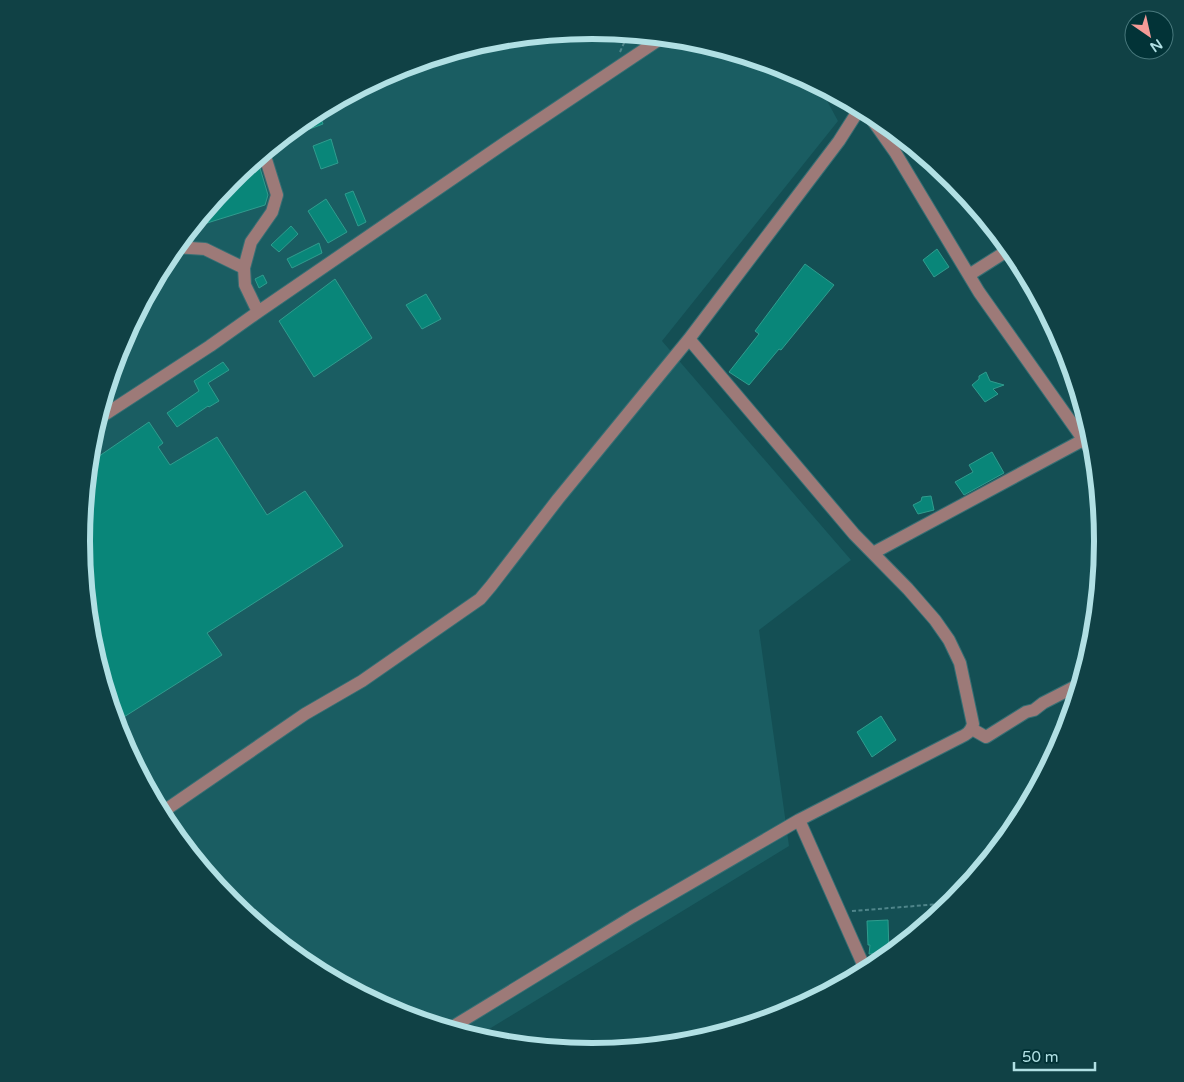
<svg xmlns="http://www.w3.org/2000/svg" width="1184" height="1082" font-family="'Varela Round',sans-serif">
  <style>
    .built { fill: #1a5d62 }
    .building { fill: #098679; stroke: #309c8e }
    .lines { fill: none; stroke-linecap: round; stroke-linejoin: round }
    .minor-casing { stroke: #376f74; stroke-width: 14 }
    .path { stroke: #4f858a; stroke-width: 2; stroke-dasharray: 4 2.5; stroke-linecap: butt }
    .minor { stroke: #9d7a78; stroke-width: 12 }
    .rim { fill: none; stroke: #b1e0e4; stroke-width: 6 }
  </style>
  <rect width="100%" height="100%" fill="#144f54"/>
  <!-- built -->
  <path class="built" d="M592 30 692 40 788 69 819 86 838 121 662 341 851 560 759 630 789 846 476 1037 396 1013 308 966 230 902 167 825 120 736 91 640 81 541 91 441 120 345 167 257 231 179 308 116 397 69 493 40Z"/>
  <!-- building -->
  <path class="building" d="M318 111 323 124 307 130 303 120Z
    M331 139 338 163 321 169 313 146Z
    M257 158 268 195 265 205 191 228 231 179Z
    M353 191 366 222 358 226 345 194Z
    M326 199 347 232 328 243 308 211Z
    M291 226 298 234 279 252 271 245Z
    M319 243 322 253 292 268 287 259Z
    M937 249 949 267 934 277 923 260Z
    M805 264 834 285 781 350 779 349 749 385 729 372 759 334 755 331Z
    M263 275 267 283 259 288 255 279Z
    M335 279 372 338 314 377 279 321Z
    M426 294 441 319 422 329 406 305Z
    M223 362 229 370 208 383 219 401 209 407 208 406 177 427 167 413 199 391 194 381Z
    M986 372 990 381 1004 385 993 389 998 394 985 402 972 385 979 379V376Z
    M149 422 163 443 158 447 170 465 217 437 267 515 305 491 343 546 207 633 222 655 116 722 91 640 81 541 83 516 90 512 84 506 89 463Z
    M992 452 1004 473 964 495 955 482 973 472 969 465Z
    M931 496 934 510 918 514 913 505 921 501 922 497Z
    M881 716 896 740 872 757 857 732Z
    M888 920 889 953 869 954 870 945H868L867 921Z"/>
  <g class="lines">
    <!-- minor casing -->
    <g class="minor-casing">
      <path id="minor" d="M866 111 895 152 979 292 1095 456
        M175 247 205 249 244 268
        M969 275 1010 249
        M258 312 245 285 244 268 251 242 272 212 277 195 264 153
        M98 419 210 346 258 312 506 142 663 37
        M873 553 1083 440
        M972 729 986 737 1026 712 1034 710 1043 703 1080 684
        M161 813 305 714 362 681 480 599 491 586 558 499 689 339 839 141 860 108
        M799 820 866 971
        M449 1029 632 917 799 820 959 738C966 735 971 732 973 724L960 663 949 640 935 620 908 589 854 534 689 339"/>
    </g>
    <!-- path -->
    <path class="path" d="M620 52 628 34
      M852 911 953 903"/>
    <!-- minor -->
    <use href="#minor" class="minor"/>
  </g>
  <!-- crop -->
  <path d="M0 0H1184V1082H0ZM90 541a502 502 0 1 1 1004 0a502 502 0 1 1-1004 0Z" fill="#104145" fill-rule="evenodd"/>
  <path class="rim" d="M90 541a502 502 0 1 1 1004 0a502 502 0 1 1-1004 0Z"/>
  <!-- north arrow -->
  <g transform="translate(1149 35) rotate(146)"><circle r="24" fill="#023337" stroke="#48787c"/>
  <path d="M0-4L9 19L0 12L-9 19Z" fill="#f59b97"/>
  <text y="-8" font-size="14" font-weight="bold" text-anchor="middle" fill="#b1e0e4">N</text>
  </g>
  <!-- scale -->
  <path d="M1014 1062v8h81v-8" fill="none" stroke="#b1e0e4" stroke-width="2.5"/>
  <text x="1022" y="1062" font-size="15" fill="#b1e0e4" stroke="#023337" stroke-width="4" paint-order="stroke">50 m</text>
</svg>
